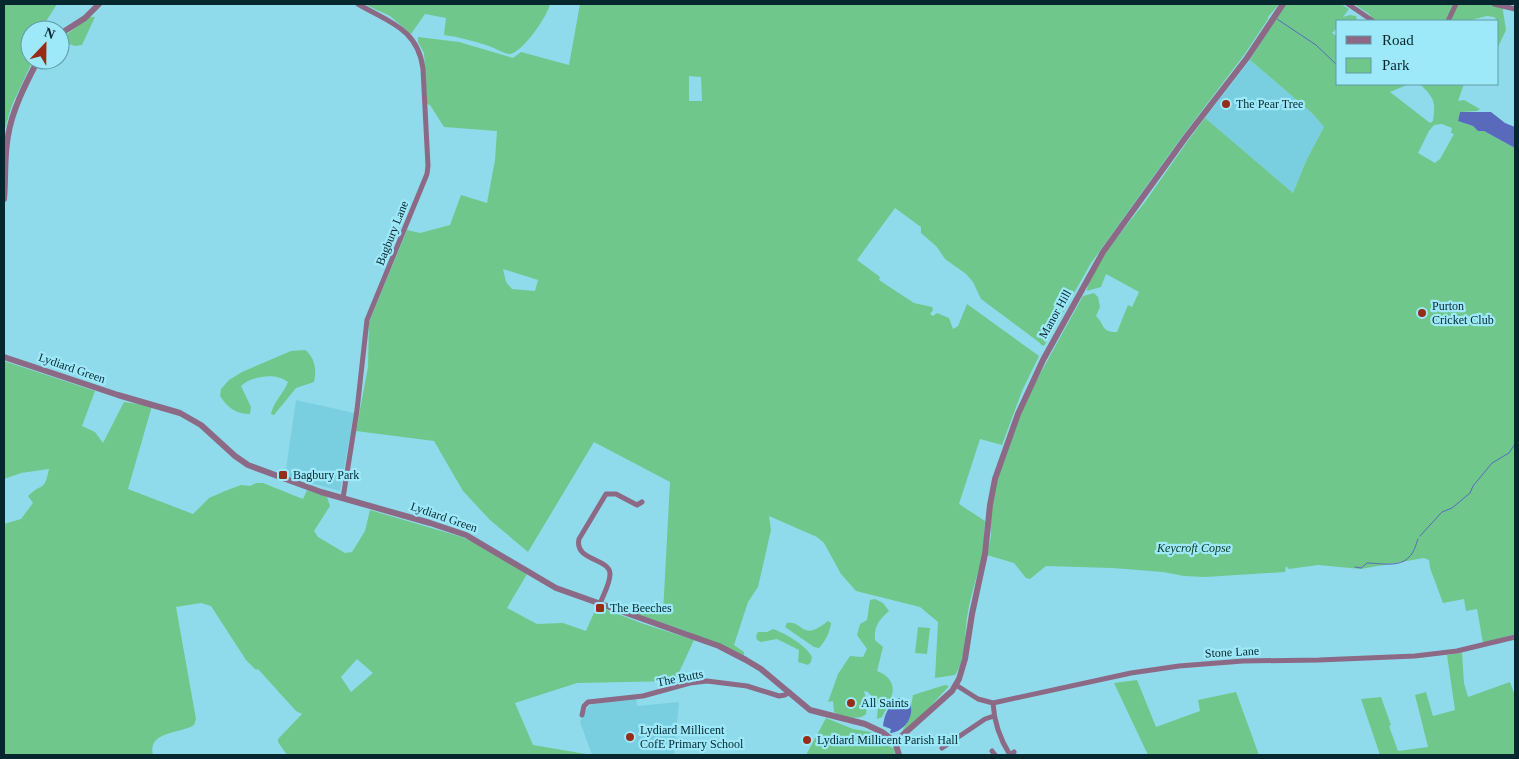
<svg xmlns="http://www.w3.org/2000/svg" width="1519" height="759" font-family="'Times New Roman',serif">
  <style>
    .built { fill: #79cfe0 }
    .green { fill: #70c78b; fill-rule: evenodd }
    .water { fill: #596abd }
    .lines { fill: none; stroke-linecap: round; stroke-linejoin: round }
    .stream { stroke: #596abd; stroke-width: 1 }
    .minor { stroke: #8c6a86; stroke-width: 5 }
    .tertiary { stroke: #8c6a86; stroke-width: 6 }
    .poi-dot { fill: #962d19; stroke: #9de9f9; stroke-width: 2 }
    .labels { text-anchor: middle; stroke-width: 4.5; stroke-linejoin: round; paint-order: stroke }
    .poi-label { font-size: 12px; fill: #06272d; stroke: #9de9f9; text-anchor: start }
    .street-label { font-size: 12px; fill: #06272d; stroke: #9de9f9 }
    .park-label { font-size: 12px; font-style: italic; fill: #113920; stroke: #9de9f9 }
  </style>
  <rect width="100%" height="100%" fill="#90dbeb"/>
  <!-- built -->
  <path class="built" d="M1250 60 1311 112 1324 127 1307 159 1293 193 1205 118Z
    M296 400 354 413 340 491 285 476Z
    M636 698 637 706 679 702 674 755H592L580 722 584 713 589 706 594 704Z"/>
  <!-- green -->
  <path class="green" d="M4 4H57L45 23 57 27 53 30H30V60H33L12 105 4 132Z
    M364 4H550C548 15 523 52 510 54 504 54 495 48 489 46 474 41 459 37 444 35L446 18 425 14 411 34 390 16Z
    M580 4H1279L1268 17V19L1244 55 1178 142 1091 263 1044 346 1040 344V343L981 299 973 282 966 274 945 259 937 247 921 233V227L895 208 857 260 880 277 879 280 914 303 932 307 933 310 930 314 933 316 937 313 949 318 953 329 958 326 967 304 1039 356 1022 391 1002 445 980 439 959 504 985 521C984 532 984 545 982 556 978 575 971 593 968 612 964 632 967 658 955 675L935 678 938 622 920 607 856 591 841 574 824 543 817 537 769 516 771 530 758 587 748 602 734 645 744 652V656L686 631 634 613V609L637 608 663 613 670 482 594 442 528 552 490 520 463 491 434 441 356 431 368 367 369 322 407 230 420 233 450 225 461 195 487 203 495 160 497 131 444 127 430 105 427 104 424 53 418 42V37L459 42 513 58 521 52 569 65ZM689 76 701 77 702 101H689ZM503 269 538 280 535 291 512 289 506 282Z
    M1285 4H1341L1349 9 1343 17 1350 15 1356 16 1357 21H1338V27L1332 33 1338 37V84H1409L1390 92 1430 123 1433 121C1436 101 1434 98 1420 84H1464L1458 101 1464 100 1480 109 1477 111 1460 112 1458 121 1473 126 1478 131H1484L1515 148V634L1483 643 1477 609 1466 611 1464 599 1443 603 1430 568 1429 560 1424 558 1361 569 1318 565 1289 569 1286 566 1285 572 1205 577 1184 576 1163 572 1112 568 1046 566 1030 579 1026 578 1014 563 987 555 991 536 990 517 994 491 1022 410 1030 392 1083 296 1094 293 1098 297 1100 307 1096 316C1105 324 1100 332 1117 332L1128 305 1132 307 1139 292 1106 274 1101 287 1087 291C1087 272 1132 219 1145 202 1165 174 1184 145 1205 118L1293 193 1307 159 1324 127 1312 113 1250 60ZM1442 124 1452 128 1451 133 1454 134 1440 159 1435 163 1418 153 1429 131 1434 125Z
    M1354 4H1502L1506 30 1498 47V21L1494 17 1487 16 1467 21H1375L1369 14Z
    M89 17H95L82 45 75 46 61 41 65 36Z
    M305 350C315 357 317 371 314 382L296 388 274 415 271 414C273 402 284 393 288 382 276 372 252 376 241 386L251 407 250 414C236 414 228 408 220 396L221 389 229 380 242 372 291 351Z
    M4 361 95 391 82 426 95 432 103 443 124 402 152 406 128 489 193 514 209 498 225 491 241 485 250 486 256 483H263L303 499 307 490 327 497 330 506 314 531 318 537 345 553 352 552 365 531 370 510 462 537 473 542 527 574 507 608 537 624 563 623 586 631 597 606 641 623 694 640 675 681 577 683 515 703 533 745 592 755H287L278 742V739L302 714 296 711 258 669 256 670 246 660 211 606 201 603 176 607 196 719 194 725C180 734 147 731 153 755H4V524L21 519 33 503 28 496C43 482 44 492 49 469L21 473 4 479ZM357 659 373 673 351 692 341 677Z
    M875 599 883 603 889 611C879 620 874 626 875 640L883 647 877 671C902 681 892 699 882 717L877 719 878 704 868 692 864 691 867 703 866 714C859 721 842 717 834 712L833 701 828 702 838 674 850 656 863 657 867 649 857 635 860 624 867 620 870 600Z
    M828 621 831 623C830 632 825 642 819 648L814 647 785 627 787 623C804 620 801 643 828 621Z
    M918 627 930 628 927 654 915 653Z
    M773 629C785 633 807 646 812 657L811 662 808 665 798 662 799 650 777 639 761 642 757 640 756 636 758 632H767Z
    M1462 653 1464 683 1468 697 1510 682 1515 696V755H1380L1361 699 1381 697 1391 725 1389 726 1398 751 1428 747 1415 695 1426 692 1433 716 1455 710 1447 655Z
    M1137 680 1156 727 1200 711 1198 700 1236 692 1259 755H1148L1114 683Z
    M945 685 949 686 915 723 901 733 909 719 913 695Z
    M826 718 853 729 871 732 894 749 895 755H806Z"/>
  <!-- water -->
  <path class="water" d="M1460 112H1491L1505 123 1515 127V148L1484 131H1478L1473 126 1458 121Z
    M899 698 910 703C915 717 904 732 890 733L891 729 883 726C884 716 889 703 899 698Z"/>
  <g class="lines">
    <!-- stream -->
    <path class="stream" d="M1277 19 1316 45 1338 66
      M1420 536 1442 512 1452 508 1470 493 1473 486 1492 463 1509 453 1515 444
      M1355 567 1361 568 1367 563C1379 563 1400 568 1409 557 1414 553 1416 544 1418 539"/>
    <!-- minor -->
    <path class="minor" d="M1348 4 1373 21
      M1494 4 1515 9
      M1448 21 1456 4
      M343 498 357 410 367 320 427 174 428 166 423 69C418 28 388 22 358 4
      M600 604C603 595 610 584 610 574 610 558 574 561 579 539L606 494H616L637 505 642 502
      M956 685 978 699 993 703 1131 673 1179 666 1243 661 1319 660 1415 656 1457 651 1515 637
      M993 703C994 722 1000 739 1010 755L1014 752
      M582 715 584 706 588 702 643 696 690 683 707 681 747 686 779 696 785 695 789 692
      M942 748 985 719 994 716
      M992 751 995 755"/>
    <!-- tertiary -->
    <path class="tertiary" d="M60 34 85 18 99 4
      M4 199C6 178 4 157 8 136 12 110 26 83 38 60
      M4 357 118 395 180 413 201 425 235 456 248 465 321 492 430 523 466 535 556 588 719 646 746 660 761 669 810 710 865 724 882 732 895 742 899 755
      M895 742 952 691 959 679 965 659 972 614 985 554 990 505 995 479 1018 414 1043 360 1103 252 1186 137 1247 58 1283 4"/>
  </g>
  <!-- markers -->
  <g class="poi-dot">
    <circle cx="1226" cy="104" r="5"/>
    <circle cx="1422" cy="313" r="5"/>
    <rect x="278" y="470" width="10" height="10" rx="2.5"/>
    <rect x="595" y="603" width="10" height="10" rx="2.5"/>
    <circle cx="851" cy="703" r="5"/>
    <circle cx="630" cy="737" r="5"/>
    <circle cx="807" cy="740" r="5"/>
  </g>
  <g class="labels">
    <!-- poi labels -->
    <g class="poi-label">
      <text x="1236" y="108">The Pear Tree</text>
      <text x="1432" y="310">Purton<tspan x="1432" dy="14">Cricket Club</tspan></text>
      <text x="293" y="479">Bagbury Park</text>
      <text x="610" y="612">The Beeches</text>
      <text x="861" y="707">All Saints</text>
      <text x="640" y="734">Lydiard Millicent<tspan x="640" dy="14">CofE Primary School</tspan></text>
      <text x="817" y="744">Lydiard Millicent Parish Hall</text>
    </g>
    <!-- street labels -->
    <g class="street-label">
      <text transform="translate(392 233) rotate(-68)" y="4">Bagbury Lane</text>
      <text transform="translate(1055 314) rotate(-61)" y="4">Manor Hill</text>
      <text transform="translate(72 368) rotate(19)" y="4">Lydiard Green</text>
      <text transform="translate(444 517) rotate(19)" y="4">Lydiard Green</text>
      <text transform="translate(1232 652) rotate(-3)" y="4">Stone Lane</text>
      <text transform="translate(680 678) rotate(-11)" y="4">The Butts</text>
    </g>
    <!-- park labels -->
    <g class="park-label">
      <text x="1194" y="552">Keycroft Copse</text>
    </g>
  </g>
  <!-- border -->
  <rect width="1519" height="759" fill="none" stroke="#06272d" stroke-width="10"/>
  <!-- legend -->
  <rect x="1336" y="20" width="162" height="65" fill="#9de9f9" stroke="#619ba7"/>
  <rect x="1346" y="36" width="25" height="8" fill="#8c6a86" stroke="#619ba7"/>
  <text x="1382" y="45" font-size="15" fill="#06272d">Road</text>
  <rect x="1346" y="58" width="25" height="15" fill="#70c78b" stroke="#619ba7"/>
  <text x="1382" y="70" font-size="15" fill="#06272d">Park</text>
  <!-- north arrow -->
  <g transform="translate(45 45) rotate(22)"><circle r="24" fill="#9de9f9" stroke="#619ba7"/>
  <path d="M0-4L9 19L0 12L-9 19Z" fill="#962d19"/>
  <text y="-8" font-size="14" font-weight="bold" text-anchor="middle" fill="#06272d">N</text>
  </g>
</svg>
